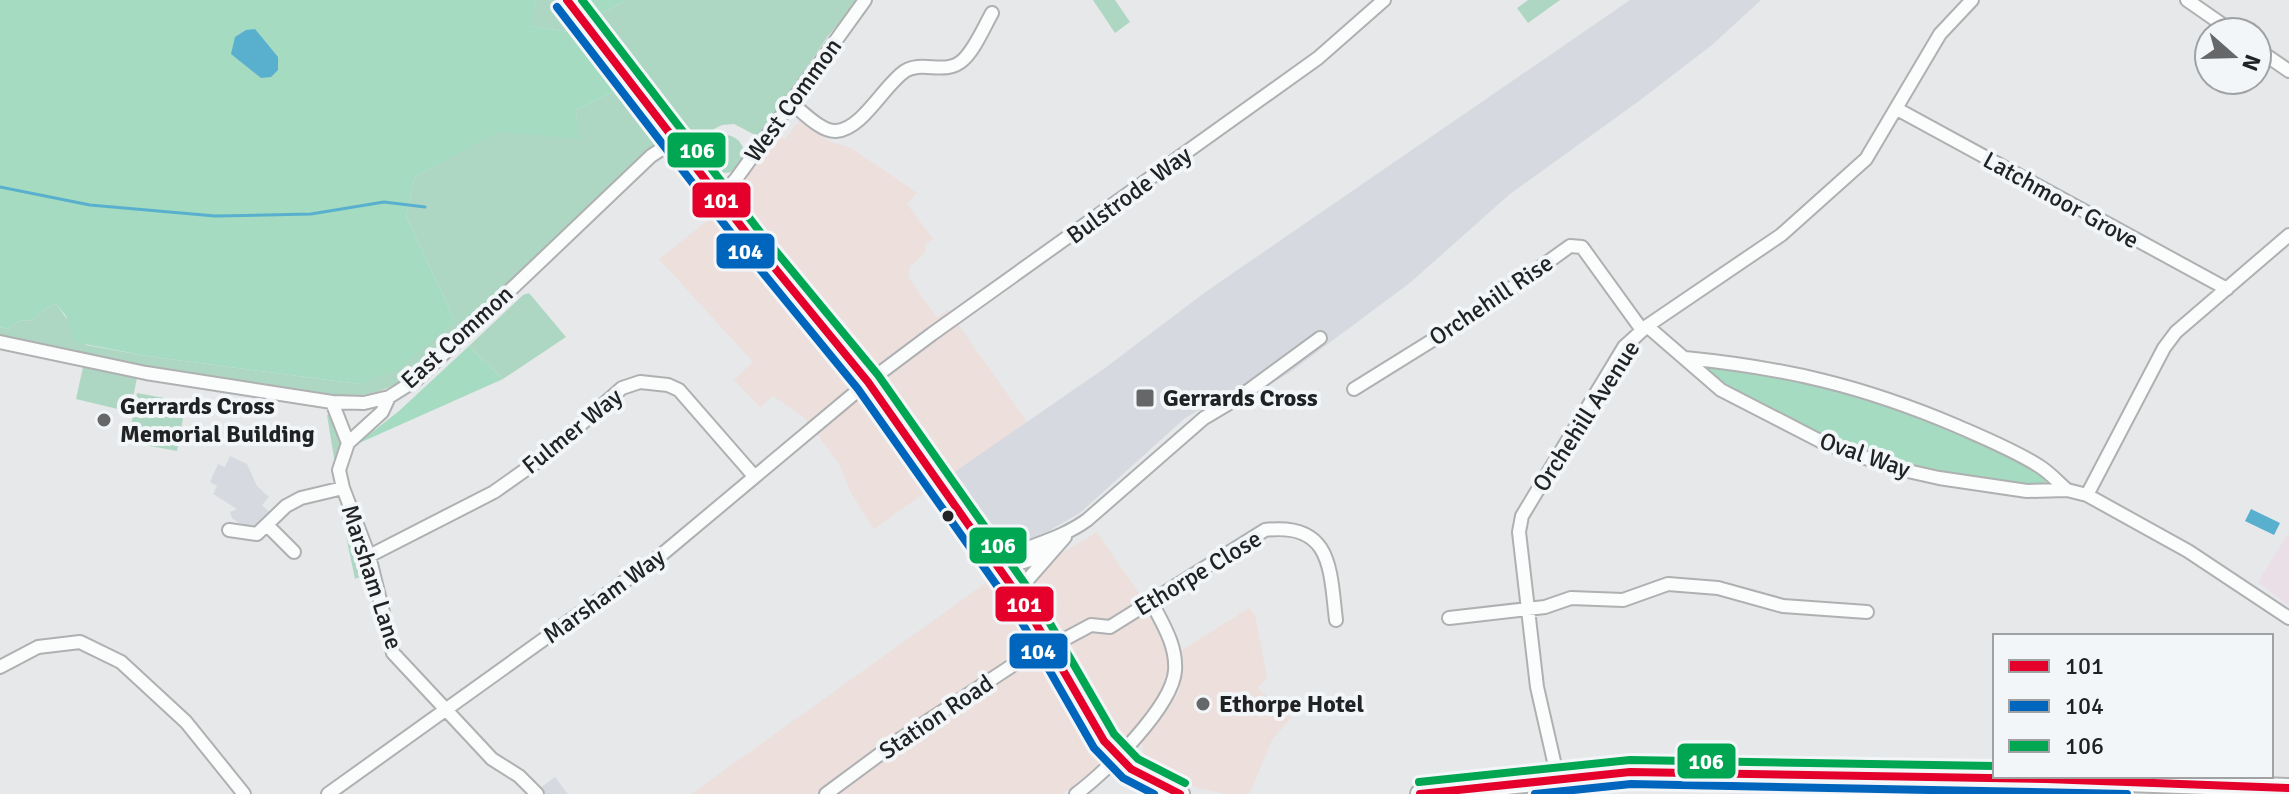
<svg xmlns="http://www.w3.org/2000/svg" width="2289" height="794" font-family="Signika,sans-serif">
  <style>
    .commercial { fill: #ecdfdc }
    .built { fill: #d6dae0 }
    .education { fill: #eadfe7 }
    .green { fill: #aed7c3 }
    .forest { fill: #a4dbc1 }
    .water { fill: #59b0ce }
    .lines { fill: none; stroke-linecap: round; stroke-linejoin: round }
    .stream { stroke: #59b0ce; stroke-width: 3 }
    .street-casing { stroke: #afb0b2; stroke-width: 16 }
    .secondary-casing { stroke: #afb0b2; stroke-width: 22 }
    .street { stroke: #fbfcfc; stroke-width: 12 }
    .secondary { stroke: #fbfcfc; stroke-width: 18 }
    .bus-1-casing { stroke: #f3f6f8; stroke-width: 14 }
    .bus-2-casing { stroke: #f3f6f8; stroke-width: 14 }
    .bus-3-casing { stroke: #f3f6f8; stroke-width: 14 }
    .bus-1 { stroke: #e4002b; stroke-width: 8 }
    .bus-2 { stroke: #0065bd; stroke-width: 8 }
    .bus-3 { stroke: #00a651; stroke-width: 8 }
    .poi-dot { fill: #666769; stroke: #f3f6f8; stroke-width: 3 }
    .bus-dot { fill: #212223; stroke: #f3f6f8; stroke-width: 3 }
    .labels { text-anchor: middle; stroke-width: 8; stroke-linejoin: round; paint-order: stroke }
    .street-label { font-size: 24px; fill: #212223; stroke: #f3f6f8 }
    .poi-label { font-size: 24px; font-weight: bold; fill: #212223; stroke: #f3f6f8; text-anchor: start }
    .line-badge { stroke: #f3f6f8; stroke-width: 3 }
    .badge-label { font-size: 22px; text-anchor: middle; font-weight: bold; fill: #fff }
  </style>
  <rect width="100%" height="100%" fill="#e7e8ea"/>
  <!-- commercial -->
  <path class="commercial" d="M801 119 828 141 851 148 917 193 907 204 933 239 925 245V253L910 266 908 277 937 318 948 310 1027 422 953 473 936 472 933 487 874 529 851 493 839 463 805 418 773 396 760 407 734 380 753 362 659 259 721 210 732 215 735 193 777 133 785 139Z
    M1097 532 1142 598 1169 658 1167 687 1138 728 1123 745 1115 744 1028 593 1037 574 1058 555Z
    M990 580 1001 582 1092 738 1103 765 1062 794H691Z
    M1249 608 1255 615 1267 677 1258 688 1291 718 1272 740 1249 794H1228L1197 788 1145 761 1142 741 1179 692 1182 670 1181 651Z"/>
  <!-- built -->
  <path class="built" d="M1630 0H1761L1712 45 1639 101 1510 194 1411 282 1289 373 1216 416 1204 407 1184 419 1080 513 1045 533 1020 542 1014 543 1002 538 953 473 1105 368 1204 293Z
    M230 456 247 464 257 486 269 497 262 505 270 513 260 523 251 526 239 523 232 518 230 512 237 509 213 494 217 486 210 482 218 464 225 467Z
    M555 777 568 794H532Z"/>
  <!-- education -->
  <path class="education" d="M2289 532V606L2258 582Z
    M1728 782H1800L1803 788 1813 782 1954 784V794H1728Z"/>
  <!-- green -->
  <path class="green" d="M536 0H555L580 34 531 26Z
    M626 0H859L828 36 759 137 734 124 722 125 692 140 681 136 588 21Z
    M1093 0H1115L1130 22 1115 33Z
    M1528 0H1560L1528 23 1517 8Z
    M623 87 662 136 661 140 411 377C387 390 367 397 338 397L100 358 0 337V327L8 329 19 321 33 320 46 308 56 304 86 345 147 356 359 384 455 321 406 216 415 177 498 131 578 138 576 110Z
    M706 154a19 19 0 1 1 38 0a19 19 0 1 1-38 0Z
    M529 293 566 337 503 379 469 346 523 295Z
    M83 367 137 378 130 412 76 399Z
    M137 393 186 402 177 451 128 442Z
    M333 414 344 447 335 464 327 415Z
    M341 512 352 520 369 573 355 579Z
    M1818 787 1914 788 1913 794H1817Z"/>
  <!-- forest -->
  <path class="forest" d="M0 0H536L532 26 580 34 623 87 576 110 579 139 498 132 415 177 406 216 455 321 398 369 359 384 147 356 74 342 66 316 56 304 46 308 33 320 19 321 8 329 0 327Z
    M572 0H626L588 21Z
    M469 346 503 379 357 444 399 411Z
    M1711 366C1759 374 1809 380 1856 394 1917 411 1976 441 2032 468L2046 477V483L2042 487C1913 475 1817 445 1708 374L1707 370Z"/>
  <!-- water -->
  <path class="water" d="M255 29 278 57V70L271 77 261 78 231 54 235 37 246 30Z
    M2251 509 2280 523 2274 535 2245 521Z"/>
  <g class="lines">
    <!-- stream -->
    <path class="stream" d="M0 187 90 205 215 216 311 214 384 202 425 207"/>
    <!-- street casing -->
    <g class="street-casing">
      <path id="street" d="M2187 0 2233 32
        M2257 49 2289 71
        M790 102C802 111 821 132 836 131 862 130 884 85 905 71 923 60 946 76 963 60 975 49 984 27 992 13
        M1897 109 2227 289
        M719 198 736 179 865 0
        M1647 326 1721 390 1822 442 1890 467 1939 478 2027 491 2067 490 2087 495 2188 551 2289 618
        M0 342 146 373 332 402 364 403 389 397 416 380 651 156 675 140
        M1685 358C1786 368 1863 386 1957 426 1984 438 2014 450 2039 466 2049 472 2058 482 2067 490
        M1354 389 1481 310 1570 246 1582 247 1642 330
        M332 402 348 443 339 470 343 488 369 556 393 653 492 759 519 776 537 794
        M348 443 382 412 389 397
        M2087 495 2164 348 2176 332 2289 235
        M268 526 294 552
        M229 530 257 534 286 506 301 498 343 488
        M369 556 494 492 545 456 622 388 640 382 668 385 679 390 754 476
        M996 563C1026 545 1058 541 1087 520L1204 418 1241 396 1320 338
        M1000 569 1030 560 1048 548
        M1016 593 1065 537
        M1449 618 1545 607 1571 598 1623 600 1668 584 1718 588 1783 606 1867 612
        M1050 647 1091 625 1110 627 1265 530C1332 522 1330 569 1336 620
        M0 667 38 647 80 642 121 662 186 722 244 794
        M1558 779 1537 687 1519 532 1522 516 1624 347 1647 326 1781 235 1866 159 1940 34 1972 0
        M328 794 660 556 868 382 932 334 1318 58 1384 0
        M826 794 899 740 1048 642
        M1076 794C1105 773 1172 707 1175 671 1177 645 1162 623 1151 601"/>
    </g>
    <!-- secondary casing -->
    <g class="secondary-casing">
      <path id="secondary" d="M567 0 751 239 868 382 1027 608 1104 741 1131 769 1180 794
        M1420 794 1630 772 2046 779 2289 788"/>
    </g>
    <!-- street -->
    <use href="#street" class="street"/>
    <!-- secondary -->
    <use href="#secondary" class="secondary"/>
    <!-- bus-1 casing -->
    <g class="bus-1-casing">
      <path id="bus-1" d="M567 0 751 239 868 382 1027 608 1104 741 1131 769 1180 794
        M1420 794 1630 772 2046 779 2289 788"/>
    </g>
    <!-- bus-2 casing -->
    <g class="bus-2-casing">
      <path id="bus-2" d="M557 7 741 246 858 389 1017 614 1094 748 1123 778 1154 794
        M1535 794 1631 784 2127 794"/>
    </g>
    <!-- bus-3 casing -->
    <g class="bus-3-casing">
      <path id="bus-3" d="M582 0 760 232 878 375 1037 601 1114 734 1138 759 1185 783
        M1419 782 1630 760 1995 766"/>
    </g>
    <!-- bus-1 -->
    <use href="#bus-1" class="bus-1"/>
    <!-- bus-2 -->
    <use href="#bus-2" class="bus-2"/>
    <!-- bus-3 -->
    <use href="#bus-3" class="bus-3"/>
  </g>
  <!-- markers -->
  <g class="poi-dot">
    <rect x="1135" y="388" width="20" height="20" rx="4"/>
    <circle cx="104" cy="420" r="8"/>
    <circle cx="1203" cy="704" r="8"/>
  </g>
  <circle class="bus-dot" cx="948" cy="516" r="7"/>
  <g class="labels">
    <!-- street labels -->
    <g class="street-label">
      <text transform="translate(793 100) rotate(-54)" y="8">West Common</text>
      <text transform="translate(1129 195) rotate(-36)" y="8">Bulstrode Way</text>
      <text transform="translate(2061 200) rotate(29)" y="8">Latchmoor Grove</text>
      <text transform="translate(1491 300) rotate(-34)" y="8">Orchehill Rise</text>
      <text transform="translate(457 337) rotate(-42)" y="8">East Common</text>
      <text transform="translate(1586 416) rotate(-57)" y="8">Orchehill Avenue</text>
      <text transform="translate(572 431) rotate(-39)" y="8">Fulmer Way</text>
      <text transform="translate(1865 455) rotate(19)" y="8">Oval Way</text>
      <text transform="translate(1198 573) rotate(-31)" y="8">Ethorpe Close</text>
      <text transform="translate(372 577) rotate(72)" y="8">Marsham Lane</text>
      <text transform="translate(604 596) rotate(-36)" y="8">Marsham Way</text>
      <text transform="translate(936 717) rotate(-34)" y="8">Station Road</text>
    </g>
    <!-- poi labels -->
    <g class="poi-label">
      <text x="1163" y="406">Gerrards Cross</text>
      <text x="120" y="414">Gerrards Cross<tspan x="120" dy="28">Memorial Building</tspan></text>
      <text x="1219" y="712">Ethorpe Hotel</text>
    </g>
  </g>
  <g class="line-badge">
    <rect x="666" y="131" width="61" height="38" rx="8" fill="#00a651"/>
    <rect x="691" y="181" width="61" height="38" rx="8" fill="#e4002b"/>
    <rect x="715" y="232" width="61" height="38" rx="8" fill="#0065bd"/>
    <rect x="968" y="526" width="60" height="39" rx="8" fill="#00a651"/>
    <rect x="994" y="585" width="61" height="38" rx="8" fill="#e4002b"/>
    <rect x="1008" y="632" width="61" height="38" rx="8" fill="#0065bd"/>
    <rect x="1676" y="742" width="61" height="38" rx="8" fill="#00a651"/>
  </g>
  <g class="badge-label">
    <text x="697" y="158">106</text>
    <text x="721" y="208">101</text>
    <text x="745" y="259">104</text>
    <text x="998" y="553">106</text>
    <text x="1024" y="612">101</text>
    <text x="1038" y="659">104</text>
    <text x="1706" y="769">106</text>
  </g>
  <!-- legend -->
  <rect x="1993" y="634" width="280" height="144" fill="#f3f6f8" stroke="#9fa1a3" stroke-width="2"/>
  <rect x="2009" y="660" width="40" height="12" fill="#e4002b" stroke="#9fa1a3" stroke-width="2"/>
  <text x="2065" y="674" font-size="24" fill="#212223">101</text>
  <rect x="2009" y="700" width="40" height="12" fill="#0065bd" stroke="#9fa1a3" stroke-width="2"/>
  <text x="2065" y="714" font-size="24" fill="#212223">104</text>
  <rect x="2009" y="740" width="40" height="12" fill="#00a651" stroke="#9fa1a3" stroke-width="2"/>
  <text x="2065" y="754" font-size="24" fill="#212223">106</text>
  <!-- north arrow -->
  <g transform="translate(2233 56) rotate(110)"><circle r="38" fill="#f3f6f8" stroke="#9fa1a3" stroke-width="2"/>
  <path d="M0-6L14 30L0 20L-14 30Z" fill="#666769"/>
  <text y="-12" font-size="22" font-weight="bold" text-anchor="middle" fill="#212223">N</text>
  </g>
</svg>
